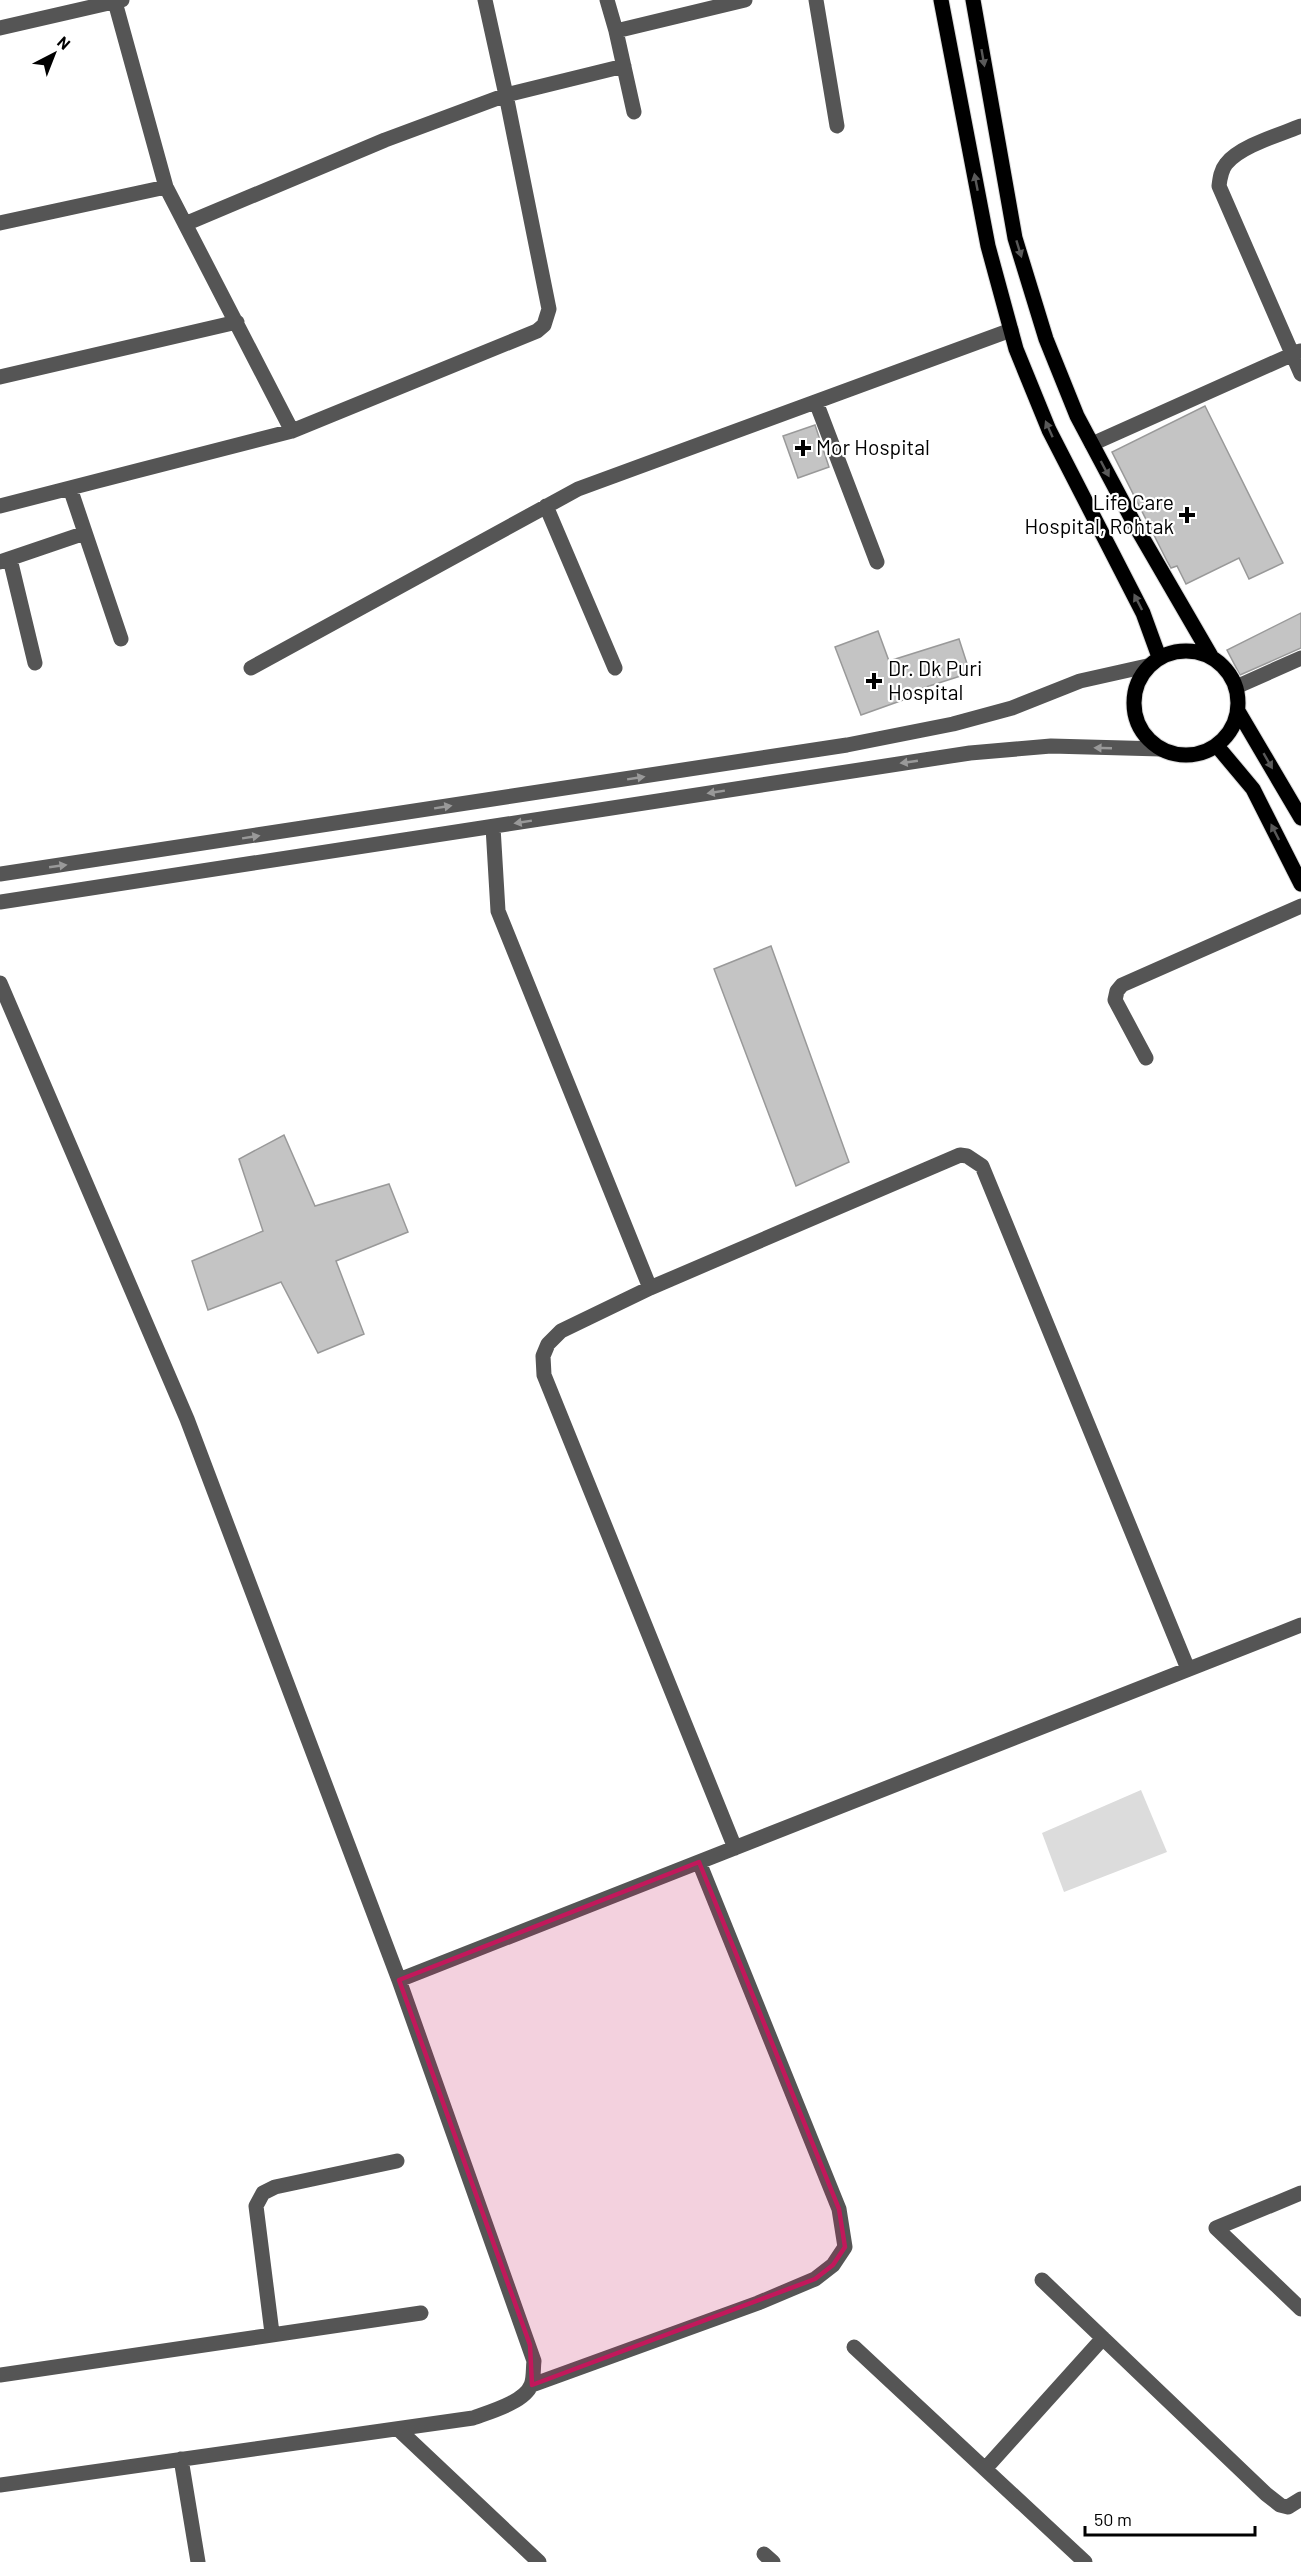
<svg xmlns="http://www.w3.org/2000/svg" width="1301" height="2562" font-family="Barlow,sans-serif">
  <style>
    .green { fill: #dcdcdc }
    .building { fill: #c4c4c4; stroke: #999; stroke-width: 1.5 }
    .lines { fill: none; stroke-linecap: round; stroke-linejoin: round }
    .major-casing { stroke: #dbdbdb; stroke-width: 17 }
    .minor { stroke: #555; stroke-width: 15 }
    .major { stroke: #000; stroke-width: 15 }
    .oneway { fill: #595959 }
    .oneway2 { fill: #999 }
    .marked { fill: #c2185b; fill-opacity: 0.2; stroke: #c2185b; stroke-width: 4.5; stroke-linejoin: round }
    .poi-dot { fill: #000; stroke: #fff; stroke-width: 2 }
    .labels { text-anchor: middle; stroke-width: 4.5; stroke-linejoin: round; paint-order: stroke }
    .poi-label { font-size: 21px; fill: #000; stroke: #fff; text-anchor: start }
  </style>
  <rect width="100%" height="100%" fill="#fff"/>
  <!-- green -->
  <path class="green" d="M1141 1790 1167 1852 1064 1892 1042 1833Z"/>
  <!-- building -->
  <path class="building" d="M1205 406 1283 563 1249 579 1239 558 1186 584 1177 566 1171 568 1167 561 1112 452Z
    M815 425 829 467 798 478 783 436Z
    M1301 613V648L1240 675 1227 650Z
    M878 631 889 661 959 639 970 673 901 695 903 700 861 715 835 647Z
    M771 946 849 1162 796 1186 714 969Z
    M284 1135 315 1206 389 1184 408 1232 336 1261 364 1334 318 1353 281 1282 208 1310 192 1261 263 1231 239 1159Z"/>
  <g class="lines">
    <!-- major casing -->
    <g class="major-casing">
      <path id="major" d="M941 0 988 246 1016 349 1049 430 1143 613 1159 657
        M973 0 1015 238 1046 339 1077 416 1135 525 1211 656
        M1134 703a52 52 0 1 1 104 0a52 52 0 1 1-104 0Z
        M1238 711 1301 818
        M1217 746 1253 789 1301 884"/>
    </g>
    <!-- minor -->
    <path class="minor" d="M607 0 616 31 634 112
      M816 0 837 126
      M115 2 166 187 292 431
      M0 28 122 0
      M616 31 745 0
      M1301 126C1279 135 1240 146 1226 164 1221 170 1220 178 1219 186L1301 374
      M0 223 166 187
      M185 224 385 140 506 95 624 66
      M0 377 237 322
      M816 402 877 562
      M1092 444 1300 351
      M70 488 121 639
      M0 506 292 431 537 331 544 325 549 309 506 95 485 0
      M546 506 615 668
      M10 559 35 663
      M0 562 85 533
      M251 668 578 489 1011 330
      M1236 687 1301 658
      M493 827 498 911 650 1288
      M0 874 847 745 953 724 1012 708 1080 681 1147 666
      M0 902 970 753 1051 746 1161 749
      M0 983 187 1419 399 1980 534 2361C533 2368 534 2379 531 2385 525 2402 489 2412 473 2418L0 2485
      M1146 1058 1115 1000 1117 991 1122 985 1301 906
      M735 1848 544 1375 543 1356 548 1344 561 1331 650 1288 960 1155 967 1156 982 1166 1188 1669
      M399 1980 1301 1625
      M1301 2193 1216 2228 1301 2309
      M1042 2280 1266 2494 1280 2505 1288 2507 1301 2499
      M272 2333 256 2206 263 2193 275 2187 397 2161
      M854 2347 1085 2562
      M0 2375 421 2313
      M532 2385 758 2303 815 2279 833 2265 845 2247 839 2209 699 1862
      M398 2429 539 2562
      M181 2459 198 2562
      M985 2469 1103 2338
      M764 2554 773 2562"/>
    <!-- major -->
    <use href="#major" class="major"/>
  </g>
  <!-- one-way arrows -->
  <defs><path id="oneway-solid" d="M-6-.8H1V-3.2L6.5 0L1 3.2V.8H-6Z" transform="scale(1.5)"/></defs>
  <g class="oneway">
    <use href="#oneway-solid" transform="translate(983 58) rotate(80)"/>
    <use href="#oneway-solid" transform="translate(976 182) rotate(-101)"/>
    <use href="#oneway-solid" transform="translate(1019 249) rotate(73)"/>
    <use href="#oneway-solid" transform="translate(1049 429) rotate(-114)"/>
    <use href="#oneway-solid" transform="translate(1105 469) rotate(62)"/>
    <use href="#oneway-solid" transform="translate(1138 602) rotate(-117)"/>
    <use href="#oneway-solid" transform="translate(1268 761) rotate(60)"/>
    <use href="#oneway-solid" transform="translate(1275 832) rotate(-117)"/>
  </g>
  <g class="oneway2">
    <use href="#oneway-solid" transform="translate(1103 748) rotate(-178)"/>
    <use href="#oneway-solid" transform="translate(909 762) rotate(172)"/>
    <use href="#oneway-solid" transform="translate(636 778) rotate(-9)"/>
    <use href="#oneway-solid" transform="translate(716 792) rotate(171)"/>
    <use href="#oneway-solid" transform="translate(443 807) rotate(-9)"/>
    <use href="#oneway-solid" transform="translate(523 822) rotate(171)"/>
    <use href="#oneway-solid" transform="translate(251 837) rotate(-9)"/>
    <use href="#oneway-solid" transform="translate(58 866) rotate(-8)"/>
  </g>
  <!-- marked area -->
  <path class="marked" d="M699 1862 839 2209 845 2247 833 2265 815 2279 532 2385 530 2345 399 1980Z"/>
  <!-- markers -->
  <g class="poi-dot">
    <path d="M800 439h6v6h6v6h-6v6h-6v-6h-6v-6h6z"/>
    <path d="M1184 506h6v6h6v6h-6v6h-6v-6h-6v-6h6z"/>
    <path d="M871 672h6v6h6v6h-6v6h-6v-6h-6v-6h6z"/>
  </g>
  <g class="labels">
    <!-- poi labels -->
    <g class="poi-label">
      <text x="816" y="455">Mor Hospital</text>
      <text x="1174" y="510" text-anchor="end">Life Care<tspan x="1174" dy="24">Hospital, Rohtak</tspan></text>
      <text x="888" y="676">Dr. Dk Puri<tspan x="888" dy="24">Hospital</tspan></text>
    </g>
  </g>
  <!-- north arrow -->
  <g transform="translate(54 54) rotate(42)" stroke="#ffffff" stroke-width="4.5" paint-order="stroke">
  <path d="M0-4.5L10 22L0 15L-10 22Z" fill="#000000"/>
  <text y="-9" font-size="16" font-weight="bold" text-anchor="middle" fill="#000000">N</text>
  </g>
  <!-- scale -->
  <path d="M1085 2526v9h170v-9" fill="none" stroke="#000000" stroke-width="3"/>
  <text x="1094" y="2526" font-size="18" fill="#000000" stroke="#ffffff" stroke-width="4.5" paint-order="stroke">50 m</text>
</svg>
